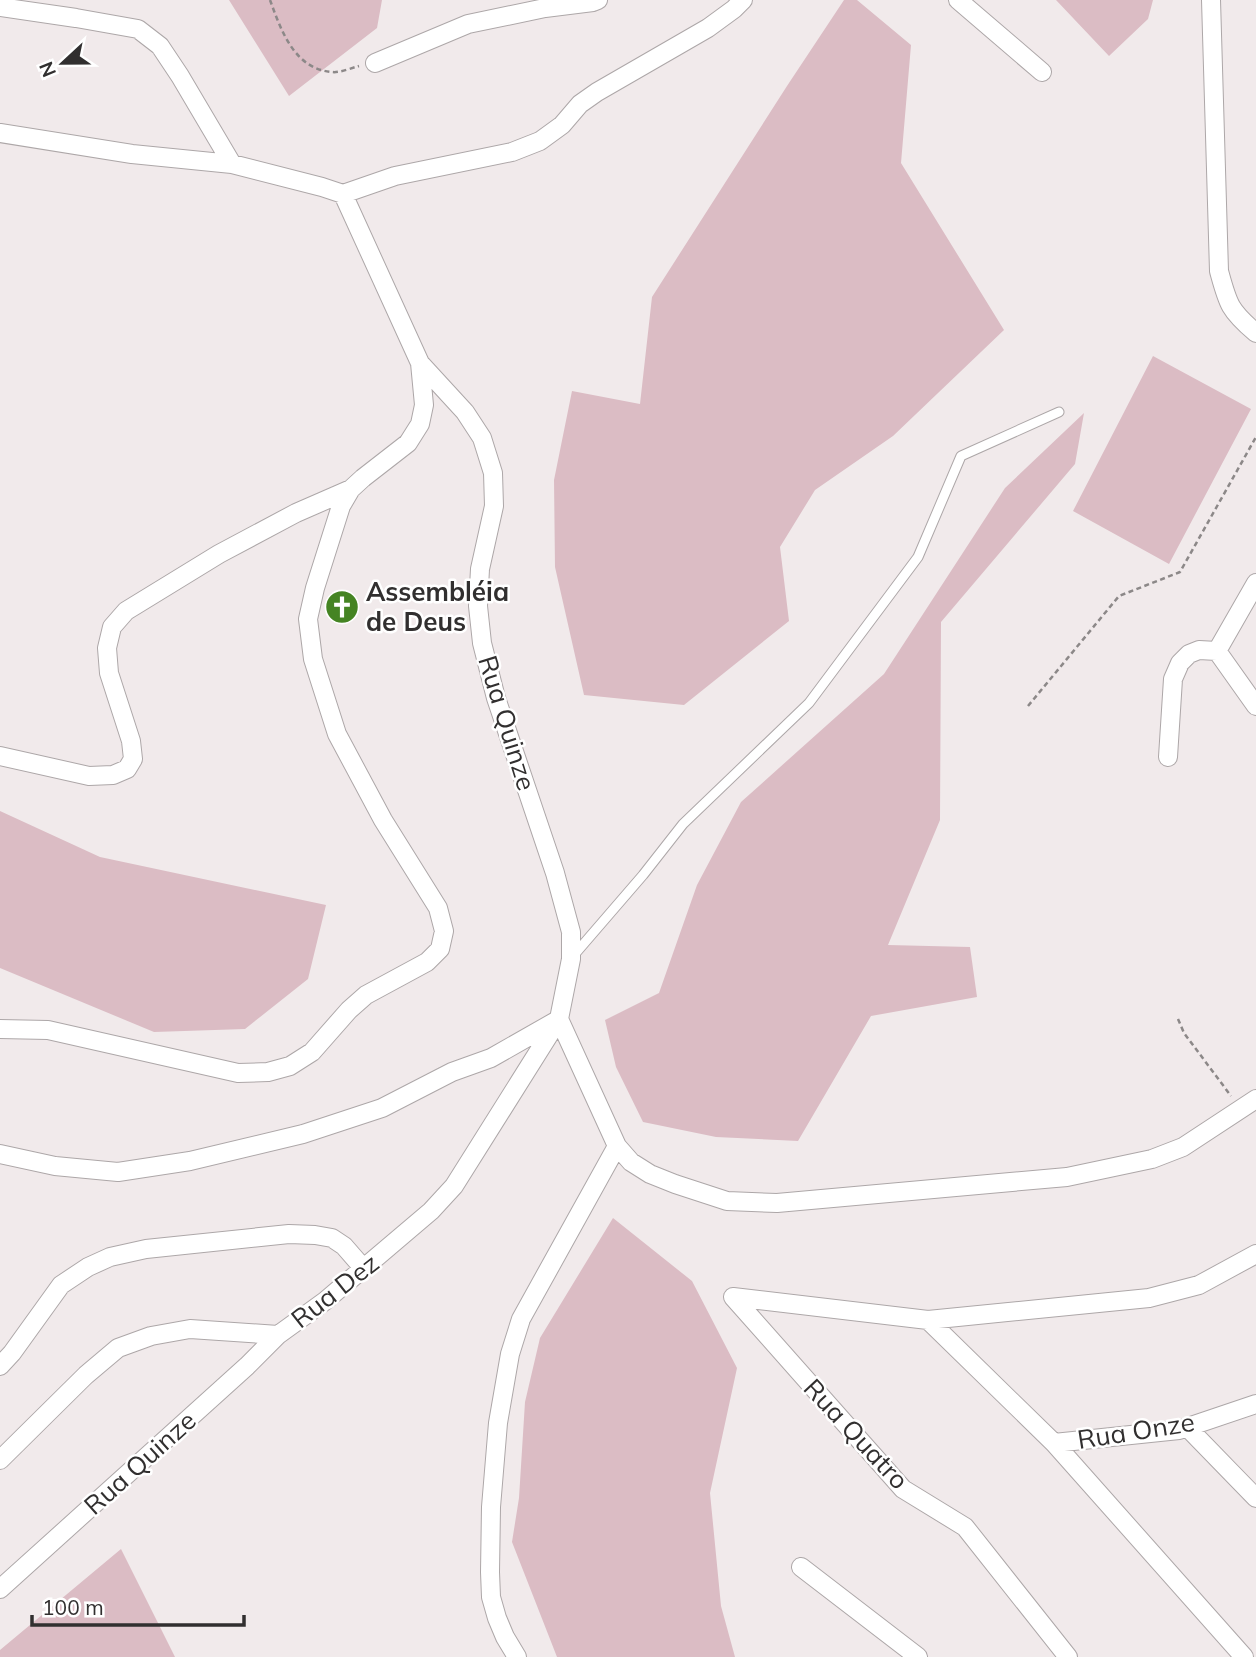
<svg xmlns="http://www.w3.org/2000/svg" width="1256" height="1657" font-family="Mulish,sans-serif">
  <style>
    .green { fill: #dbbcc4 }
    .lines { fill: none; stroke-linecap: round; stroke-linejoin: round }
    .lane-casing { stroke: #ada7a8; stroke-width: 11 }
    .street-casing { stroke: #ada7a8; stroke-width: 20 }
    .path { stroke: #8c8888; stroke-width: 2.5; stroke-dasharray: 5 3.5; stroke-linecap: butt }
    .lane { stroke: #fff; stroke-width: 9 }
    .street { stroke: #fff; stroke-width: 18 }
    .labels { text-anchor: middle; stroke-width: 5; stroke-linejoin: round; paint-order: stroke }
    .poi-label { font-size: 26px; font-weight: bold; fill: #312f2f; stroke: #fff; text-anchor: start }
    .street-label { font-size: 26px; fill: #312f2f; stroke: #fff }
  </style>
  <rect width="100%" height="100%" fill="#f1eaeb"/>
  <!-- green -->
  <path class="green" d="M229 0H382L377 28 289 96Z
    M844 0H857L911 45 901 163 1004 330 893 436 815 490 780 547 789 621 684 705 584 695 555 567 554 480 572 391 640 404 652 297 787 86Z
    M1056 0H1153L1148 19 1109 56Z
    M1153 356 1251 409 1169 564 1073 511Z
    M1084 413 1075 464 941 622 940 820 888 945 970 947 977 997 871 1016 798 1141 716 1137 643 1122 616 1067 605 1020 659 993 697 885 741 802 884 674 1005 488Z
    M0 811 100 857 326 905 308 979 245 1029 154 1032 0 968Z
    M613 1218 692 1281 737 1368 710 1493 721 1606 735 1657H557L512 1542 519 1498 525 1402 540 1338Z
    M121 1549 175 1657H0V1650Z"/>
  <g class="lines">
    <!-- lane casing -->
    <g class="lane-casing">
      <path id="lane" d="M574 955 643 875 683 824 809 703 918 557 961 456 1059 412"/>
    </g>
    <!-- street casing -->
    <g class="street-casing">
      <path id="street" d="M958 0 1042 72
        M1211 0 1219 271C1228 304 1229 310 1256 333
        M0 7 76 18 138 29 160 46 180 76 232 164
        M375 63 468 24 545 8 593 2 598 0
        M0 133 132 154 232 164 322 187 343 194
        M343 194 395 176 512 152 540 141 562 125 580 104 597 92 708 28 734 9 743 0
        M1217 651 1256 583
        M0 756 89 776 113 775 127 769 133 759 131 741 109 673 107 648 112 627 126 611 219 554 296 513 351 489
        M1168 757 1173 679 1180 663 1189 654 1199 650 1217 651 1256 706
        M559 1019 617 1146 631 1162 650 1174 675 1184 727 1201 777 1203 1067 1177 1152 1159 1183 1147 1256 1099
        M0 1029 48 1030 238 1073 268 1072 290 1066 312 1052 349 1010 366 995 427 962 440 949 444 931 438 908 383 820 337 734 313 659 308 619 315 588 341 506 351 489 363 478 408 443 420 424 424 405 420 363
        M0 1154 55 1166 118 1172 190 1161 303 1134 382 1108 452 1072 491 1058 556 1021
        M733 1297 928 1320 1149 1298 1199 1285 1256 1254
        M733 1297 903 1489 965 1527 1068 1657
        M928 1320 1054 1443 1244 1657
        M0 1366 12 1353 61 1285 88 1267 110 1257 146 1249 289 1234 315 1235 332 1238 344 1246 364 1269
        M1187 1427 1256 1498
        M1054 1443 1179 1430 1256 1404
        M0 1460 86 1375 118 1348 151 1336 190 1329 278 1335 325 1301 431 1211 454 1186 559 1019 571 959V932L555 873 496 698 482 643 478 606 480 569 494 506 493 473 482 438 465 412 420 363 343 194
        M801 1567 918 1657
        M0 1589 247 1366 278 1335
        M517 1657 505 1637 497 1618 491 1597 490 1572 491 1507 498 1423 510 1354 521 1319 617 1146"/>
    </g>
    <!-- path -->
    <path class="path" d="M270 0C281 30 294 69 332 72 340 73 351 68 359 66
      M1028 706 1119 596 1180 572 1256 437
      M1178 1019 1184 1033 1231 1096"/>
    <!-- lane -->
    <use href="#lane" class="lane"/>
    <!-- street -->
    <use href="#street" class="street"/>
  </g>
  <!-- icons -->
  <defs>
    <g id="church-disc" transform="scale(1.75)"><circle r="9.5" fill="#458423" stroke="#fff"/><path d="M-1.2-6h2.4v3.5h3.3v2.4h-3.3V6h-2.4V-.1h-3.3v-2.4h3.3Z" fill="#fff"/></g>
  </defs>
  <g fill-rule="evenodd">
    <use href="#church-disc" x="342" y="607"/>
  </g>
  <g class="labels">
    <!-- poi labels -->
    <g class="poi-label">
      <text x="366" y="601">Assembléia<tspan x="366" dy="30">de Deus</tspan></text>
    </g>
    <!-- street labels -->
    <g class="street-label">
      <text transform="translate(507 723) rotate(73)" y="9">Rua Quinze</text>
      <text transform="translate(335 1291) rotate(-38)" y="9">Rua Dez</text>
      <text transform="translate(1136 1431) rotate(-9)" y="9">Rua Onze</text>
      <text transform="translate(856 1434) rotate(47)" y="9">Rua Quatro</text>
      <text transform="translate(140 1463) rotate(-42)" y="9">Rua Quinze</text>
    </g>
  </g>
  <!-- north arrow -->
  <g transform="translate(63 63) rotate(248)" stroke="#ffffff" stroke-width="5" paint-order="stroke">
  <path d="M0-5L12 26L0 18L-12 26Z" fill="#312f2f"/>
  <text y="-10" font-size="19" font-weight="bold" text-anchor="middle" fill="#312f2f">N</text>
  </g>
  <!-- scale -->
  <path d="M32 1615v10h212v-10" fill="none" stroke="#312f2f" stroke-width="3.5"/>
  <text x="42" y="1615" font-size="21" fill="#312f2f" stroke="#ffffff" stroke-width="5" paint-order="stroke">100 m</text>
</svg>
